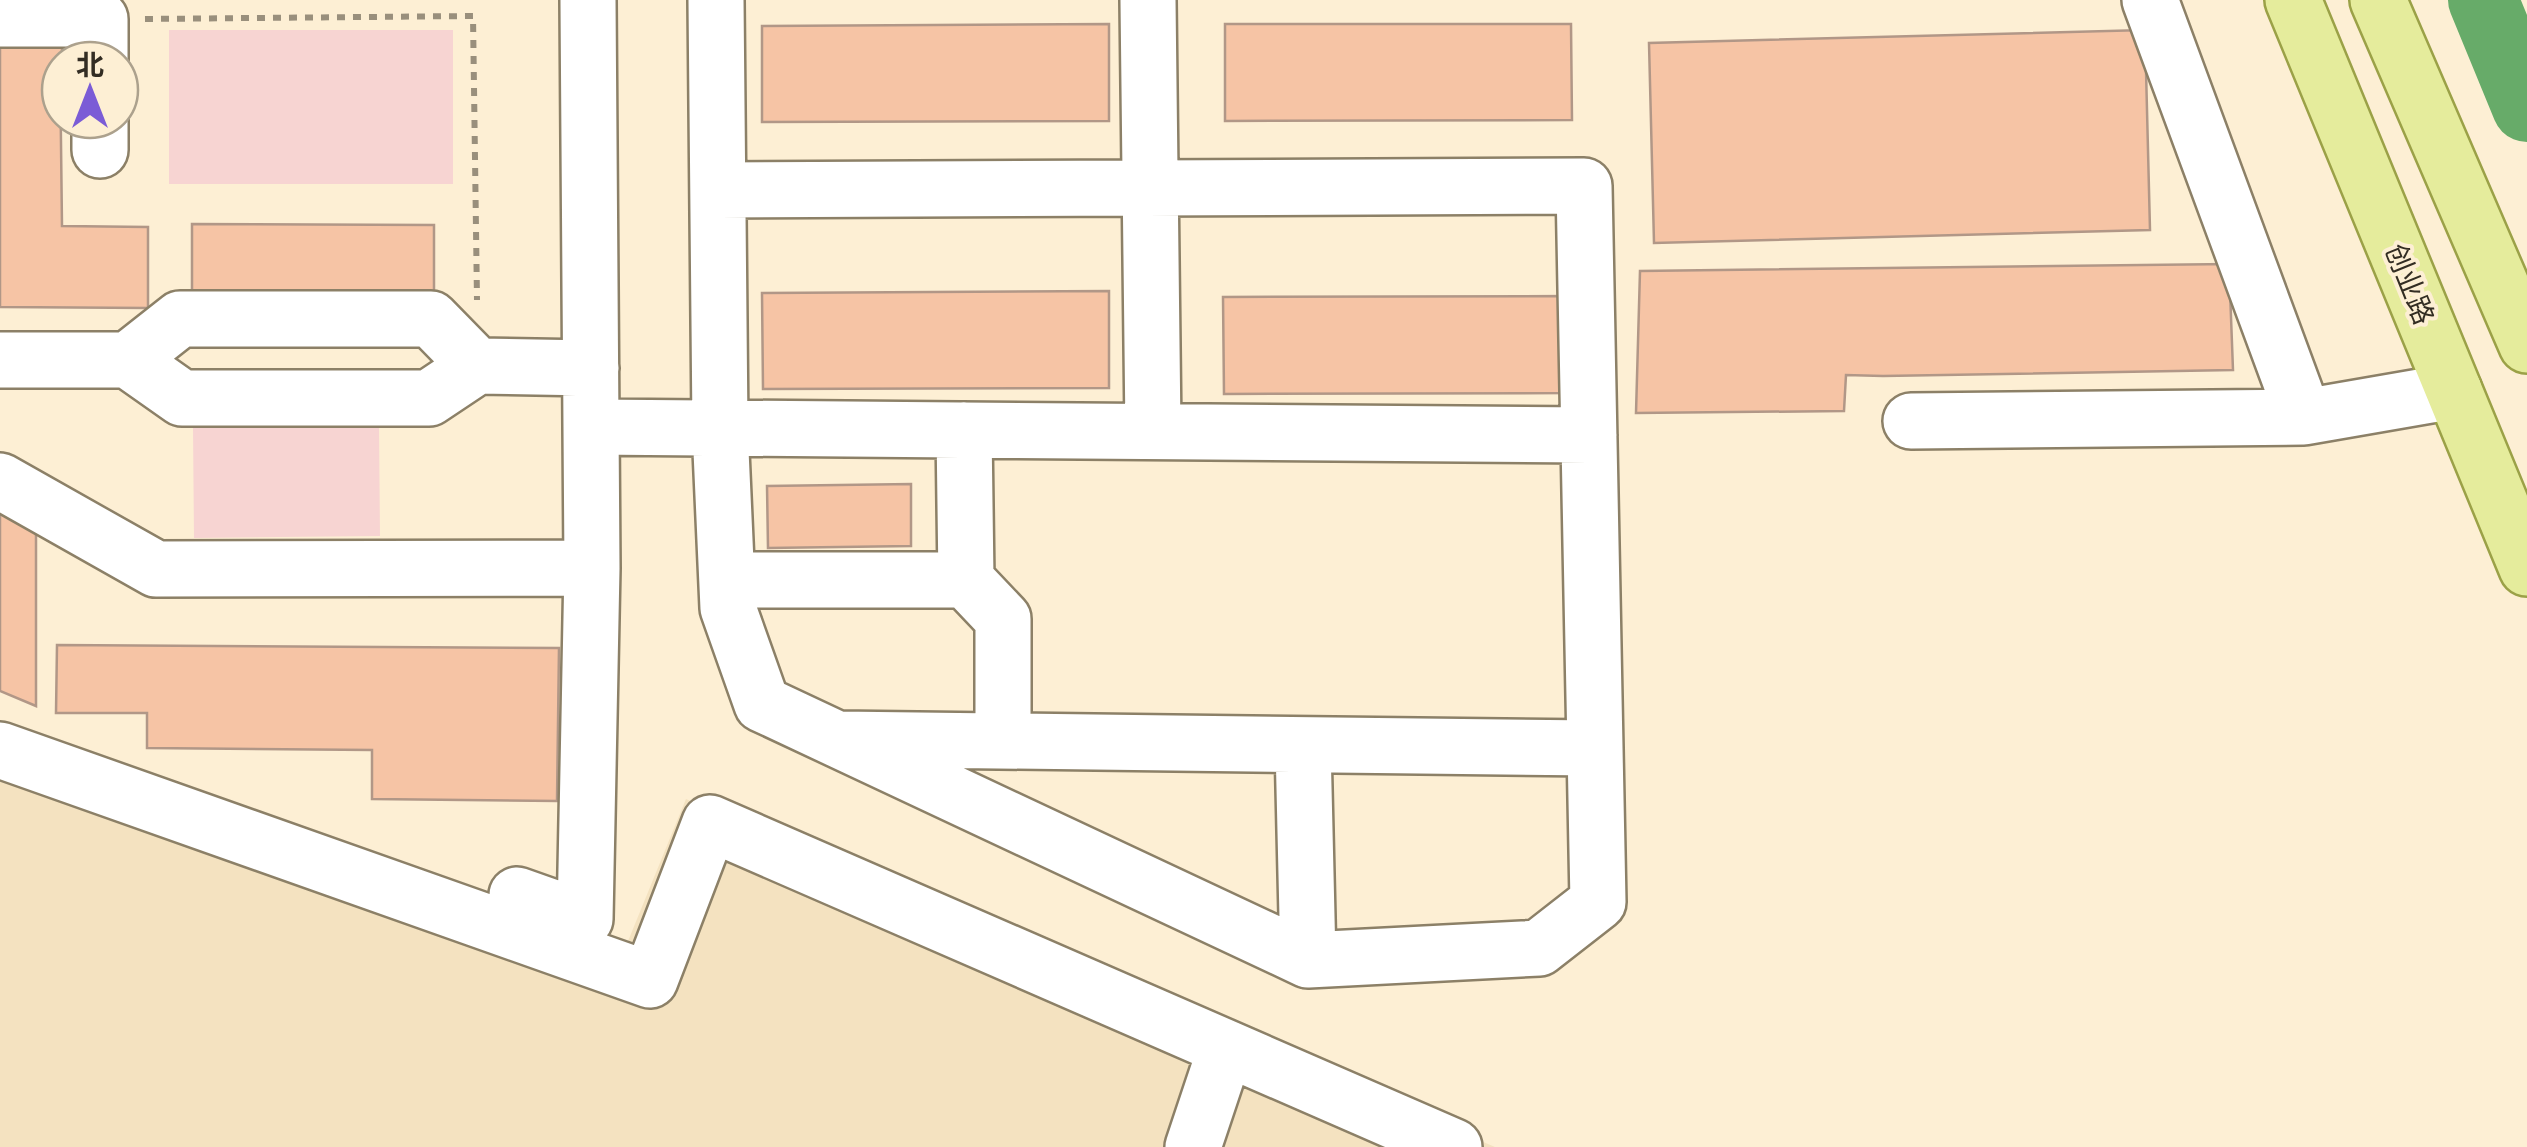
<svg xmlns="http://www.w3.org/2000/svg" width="2527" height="1147" font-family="'Titillium Web','Noto Sans SC',sans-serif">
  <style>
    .built { fill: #f4e2c0 }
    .green { fill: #f7d4d2 }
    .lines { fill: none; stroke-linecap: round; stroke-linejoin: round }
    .river { stroke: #67ab69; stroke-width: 70 }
    .building { fill: #f6c4a5; stroke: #b19787; stroke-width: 2.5 }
    .minor-casing { stroke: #8c8067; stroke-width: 60 }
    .major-casing { stroke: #9ba147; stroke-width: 60 }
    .path { stroke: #998f7c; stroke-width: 6; stroke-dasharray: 8 8; stroke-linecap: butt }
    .minor { stroke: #fff; stroke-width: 55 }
    .major { stroke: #e5ec9c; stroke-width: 55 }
    .labels { text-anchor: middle; stroke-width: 8; stroke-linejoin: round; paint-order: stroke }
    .street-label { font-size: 28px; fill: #332d23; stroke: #fdefd4 }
  </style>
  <rect width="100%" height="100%" fill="#fdefd4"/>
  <!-- built -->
  <path class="built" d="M0 724 626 946 686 799 1495 1147H0Z"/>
  <!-- green -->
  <path class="green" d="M169 30H453V184H169Z
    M379 426 380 536 194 538 193 428Z"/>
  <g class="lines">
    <!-- river -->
    <path class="river" d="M2483 0 2527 107"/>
  </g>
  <!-- building -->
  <path class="building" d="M1109 24V121L762 122V26Z
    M1225 24H1571L1572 120 1225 121Z
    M0 29 62 30V60H60L62 226 148 227V308L0 307Z
    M2145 30 2150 230 1654 243 1649 43Z
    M192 224 434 225V305L192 304Z
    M2229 264 2233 370 1883 376 1846 375 1844 411 1636 413 1640 271Z
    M1109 291V388L763 389 762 293Z
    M1570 296 1571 393 1224 394 1223 297Z
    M911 484V546L768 548 767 486Z
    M0 507 36 509V706L0 691Z
    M57 645 559 648 557 801 372 799V750L147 748V713H56Z"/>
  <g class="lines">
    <!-- minor casing -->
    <g class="minor-casing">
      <path id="minor" d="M716 0 720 428 728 608 762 704 1308 960 1539 948 1598 902 1595 748
        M1148 0 1153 431
        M0 19H100V60
        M100 120V150
        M718 190 1584 186 1595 748 838 739
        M0 360H128
        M477 366 429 398H182L128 360 180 319H431L477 366 591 368
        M2304 417 2454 391
        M1911 421 2304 417 2150 0
        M591 427 1589 435
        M0 481 156 569 592 568
        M727 580H966L964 430
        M966 580 1003 619V741
        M1303 745 1308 960
        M0 750 650 980 710 823 1454 1147
        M517 895 585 919 592 568 588 0
        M1193 1147 1226 1048"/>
    </g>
    <!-- major casing -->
    <g class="major-casing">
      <path id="major" d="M2293 0 2527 568
        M2378 0 2527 345"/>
    </g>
    <!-- path -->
    <path class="path" d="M145 19 473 16 477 300"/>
    <!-- minor -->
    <use href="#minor" class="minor"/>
    <!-- major -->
    <use href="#major" class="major"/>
  </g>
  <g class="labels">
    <!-- street labels -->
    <g class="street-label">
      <text transform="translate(2410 284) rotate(68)" y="10">创业路</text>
    </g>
  </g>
  <!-- north arrow -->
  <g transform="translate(90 90)"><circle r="48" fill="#fdefd4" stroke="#aca18d" stroke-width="2.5"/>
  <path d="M0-8L18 38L0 25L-18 38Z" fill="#7b5cd6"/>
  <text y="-15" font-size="28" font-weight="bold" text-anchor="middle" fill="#332d23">北</text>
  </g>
</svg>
